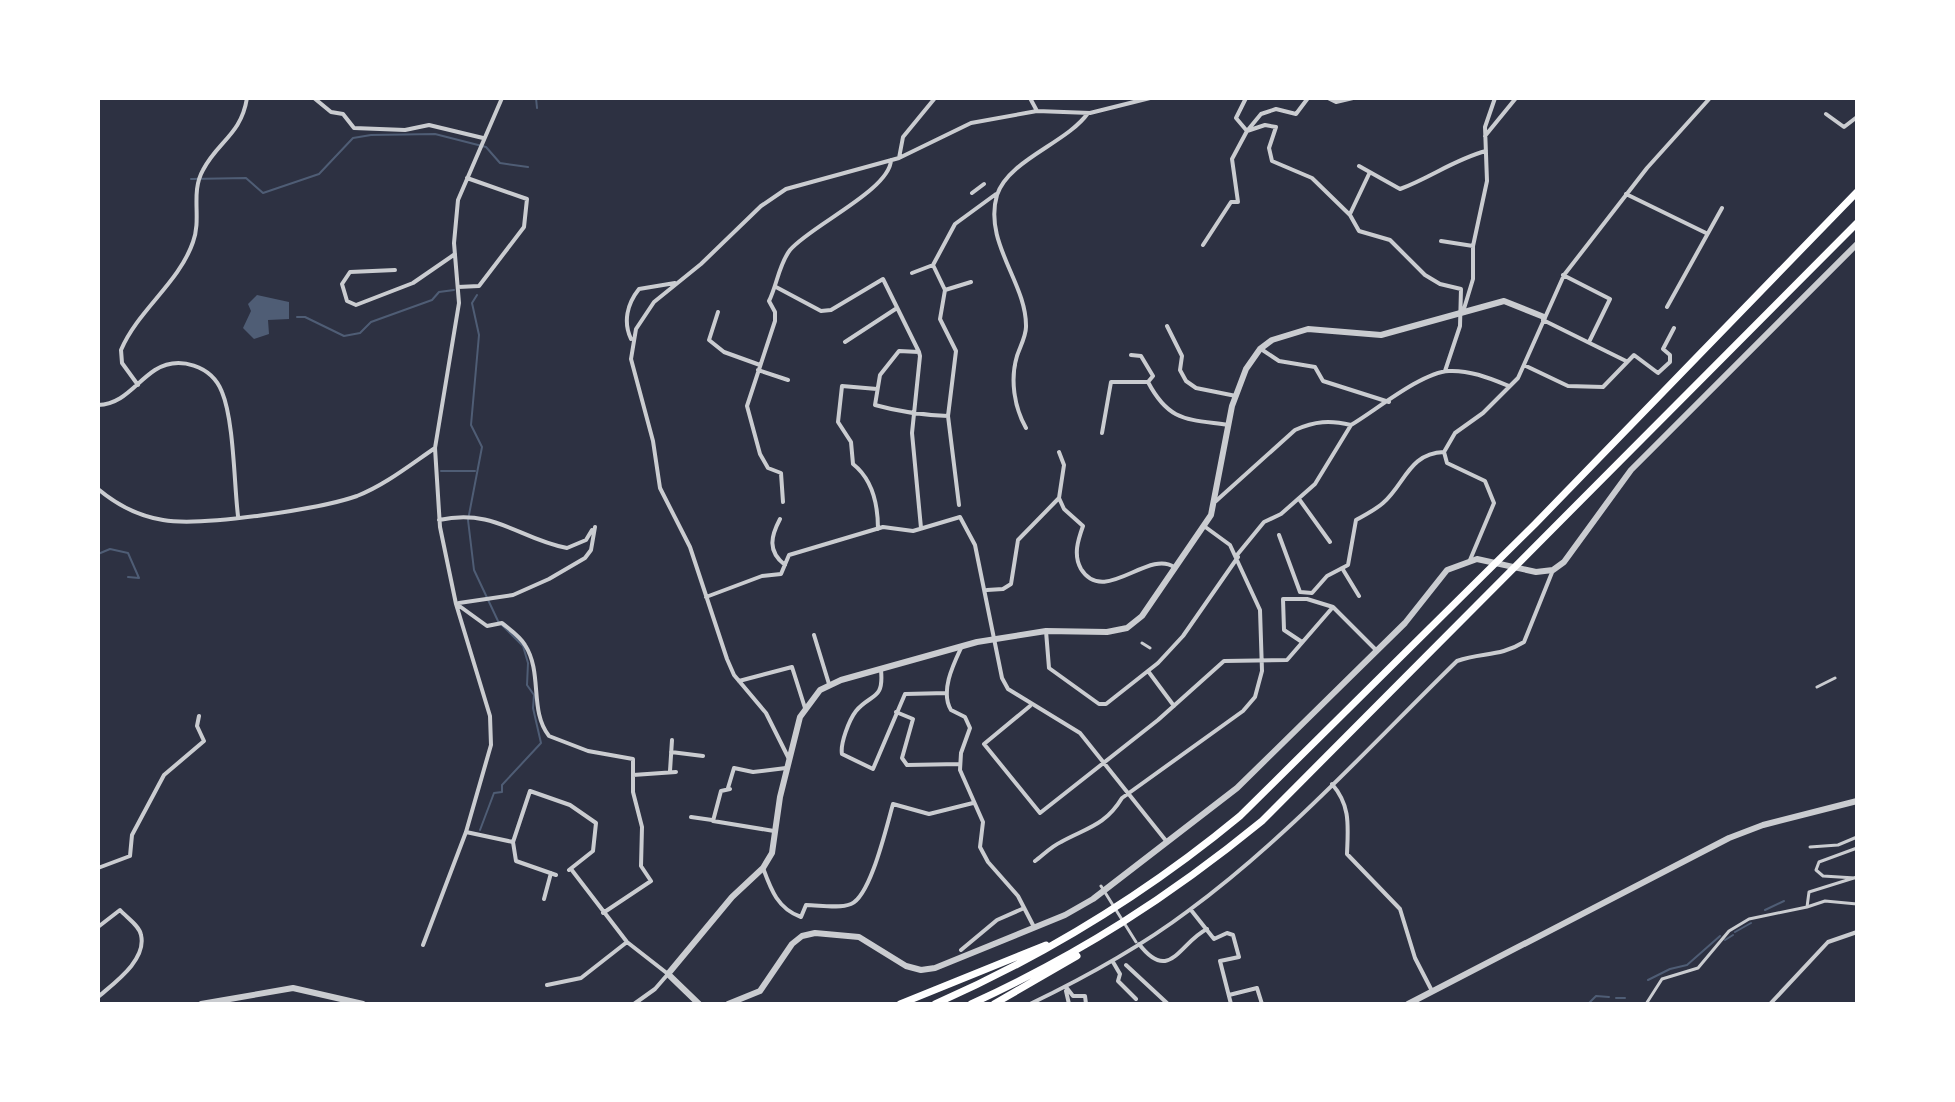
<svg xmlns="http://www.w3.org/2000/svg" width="1955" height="1102" font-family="'Roboto Condensed',sans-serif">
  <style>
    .water { fill: #4f5d75 }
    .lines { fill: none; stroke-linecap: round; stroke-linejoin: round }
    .stream { stroke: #4f5d75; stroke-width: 2 }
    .pedestrian { stroke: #caccd0; stroke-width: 3 }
    .minor { stroke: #caccd0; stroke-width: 4 }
    .tertiary { stroke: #caccd0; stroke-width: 6 }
    .trunk { stroke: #fff; stroke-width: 7 }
  </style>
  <rect width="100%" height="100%" fill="#2d3142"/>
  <!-- water -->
  <path class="water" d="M257 295 289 302V319L268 320 269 334 254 339 243 328 251 311 248 304Z"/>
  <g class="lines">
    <!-- stream -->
    <path class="stream" d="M536 98 537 108
      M191 179 246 178 263 193 319 174 353 138 371 135 435 134 486 147 500 163 528 167
      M477 295 472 303 479 335 471 425 482 447 468 520 474 570 498 621 523 646 528 663 527 685 534 695 533 708 541 743 502 785V792L494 793 480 830
      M297 317H305L344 336 360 333 371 322 432 300 439 292 454 290
      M441 471H475
      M98 554 110 549 128 553 139 578 128 577
      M1765 910 1784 901
      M1735 932 1751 923
      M1725 940 1733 935
      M1648 980 1670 969 1687 965 1720 936
      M1616 998H1625
      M1588 1004 1596 996 1609 997"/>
    <!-- pedestrian -->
    <path class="pedestrian" d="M1142 643 1150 648
      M1817 687 1835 678
      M1810 847 1838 845 1857 837
      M1855 878 1823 876 1816 870 1819 862 1857 848
      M1101 886 1136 942
      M1807 907 1825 901 1857 904
      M1606 1004H1613
      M1646 1004 1662 979 1698 968 1729 931 1749 919 1807 907 1809 892 1857 877"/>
    <!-- minor -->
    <path class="minor" d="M314 98 331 112 343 114 354 128 405 130 429 125 483 138
      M1030 98 1037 111
      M1246 98 1236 118 1247 131 1265 125 1276 127 1269 148 1272 161 1312 178 1350 215 1359 231 1390 240 1425 275 1440 284 1461 289 1460 326 1445 371
      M1328 98 1336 102 1353 98
      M1826 114 1844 127 1857 117
      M1485 136 1516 98
      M899 158 903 137 935 98
      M1359 166 1400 189C1430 178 1455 159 1486 151
      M972 193 984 184
      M1626 194 1706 233
      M1350 214 1369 174
      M1441 241 1473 246
      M1203 245 1231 202H1238L1232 159 1247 131 1261 114 1276 109 1296 114 1308 98
      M933 265 945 290
      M395 270 350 272 342 284 347 301 356 305 413 283 455 254
      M912 273 933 265 955 224 996 194
      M1563 275 1610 299 1589 342
      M458 287 479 286 524 227 527 199 467 178
      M776 287 821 311 831 310 883 279 919 352
      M1667 307 1722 208
      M718 312 709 340 724 352 760 365
      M1463 312 1473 279V246L1487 181 1485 127 1495 98
      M1543 320 1626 361
      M1167 326 1182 356 1180 370 1186 381 1196 388 1236 396
      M631 339C623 322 627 304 639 289L675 283
      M845 342 897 308
      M1261 349 1279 361 1315 367 1323 381 1389 402
      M1131 355 1141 356 1153 376 1148 382
      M1524 365 1568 386 1603 387 1634 355 1658 373 1670 362V355L1663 349 1674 328
      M758 370 788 380
      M138 385 122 363 121 350C138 310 179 283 193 242 202 218 190 193 203 170 218 141 241 135 247 98
      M877 389 842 386 838 422 851 442 853 464C872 479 878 505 878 529
      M98 405C124 404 135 383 155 370 179 355 212 366 222 392 234 421 234 483 238 516
      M1026 428C1014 407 1010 379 1017 356 1020 347 1026 336 1026 327 1027 283 983 243 997 195 1008 160 1067 143 1088 113
      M1102 433 1111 382H1148C1169 422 1187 419 1228 425
      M98 489C117 505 138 516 163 520 201 527 320 509 357 496 385 485 410 465 435 448
      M1059 498 1064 509 1083 526C1078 540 1073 555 1081 569 1104 606 1148 549 1174 567
      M1299 499 1330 542
      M1216 501 1295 430C1315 421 1330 420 1351 425 1375 411 1422 372 1449 371 1470 370 1489 378 1509 386
      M783 502 781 473 768 468 760 454 747 406 775 321V312L769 301C777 285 779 264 790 250 810 226 890 190 891 160
      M959 505 948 416 956 351 940 319 945 290 971 282
      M780 519C771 536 767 551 785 565
      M439 520C495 508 519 539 567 548L586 540 592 530
      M921 528 912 433 920 356 919 352 899 351 880 375 875 405C900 412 922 415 948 416
      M1279 535 1300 592
      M1237 555 1264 522 1281 514 1315 484 1351 425
      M1470 560 1494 503 1485 481 1447 463 1444 452 1455 433 1483 413 1518 378 1564 275 1647 168 1710 98
      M1342 568 1359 596
      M987 590 1003 589 1011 584 1018 540 1059 498 1064 465 1059 452
      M1300 592 1312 593 1327 576 1348 565 1356 520C1365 515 1375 510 1383 503 1405 484 1409 453 1444 452
      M706 597 762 576 781 574 789 555 883 527 913 531 960 517 975 545 1002 678 1008 689 1080 733 1167 842
      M459 603 513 595 549 579 585 558 591 550 595 527
      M458 605 487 626 502 623C509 629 520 636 525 645 543 673 529 711 549 736L588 751 633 759V792L642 827 641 866 651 881 603 913
      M1046 631 1049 668 1099 704H1106L1158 663 1183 636 1238 557
      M814 635 829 684
      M1302 642 1284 630 1283 599H1307L1333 607
      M961 648C953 665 940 692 951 710L965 717 970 728 961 753 960 770 983 822 980 847 988 862 1018 896 1034 927
      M881 670C884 701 871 693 856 711 849 720 840 744 842 754L873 769 905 694 947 693
      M1148 671 1174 706
      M739 681 792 667 805 708
      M1030 706 984 744 1040 813 1158 720 1224 661 1287 660 1333 607 1377 651
      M896 712 913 719 902 758 907 765 960 764
      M671 752 703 756
      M788 757 766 713 734 675 727 659 690 547 660 488 653 441 631 359 636 329 654 302 701 264 761 206 786 189 899 158 971 123 1037 111 1090 113 1150 98
      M670 771 672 740
      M633 775 676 772
      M1332 784C1351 806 1348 826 1347 854L1400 909 1415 958 1432 991
      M728 788 734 768 753 772 786 768
      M730 789 721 791 713 821 774 831
      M691 817 712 820
      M466 832 513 842
      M1035 861C1043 855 1052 846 1061 842 1086 828 1105 826 1122 798L1243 711 1255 697 1262 671 1260 610 1230 545 1204 526
      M98 868 130 856 132 835 164 775 204 741 197 726 199 716
      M763 868C771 890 778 909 801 917L806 905C819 905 839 909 851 904 871 896 887 824 893 804L929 814 973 803
      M571 869 627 942 668 974 655 989 634 1004
      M556 875 516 861 513 842 530 791 570 805 596 823 593 851 569 870
      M544 899 551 873
      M1191 910 1214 939 1227 933 1233 935 1239 957 1220 961 1231 1004
      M98 927 120 910C126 917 140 926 141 935 147 960 114 983 98 997
      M1139 944C1170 984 1179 943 1207 929
      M423 945 466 832 491 745 490 716 456 604 440 527 435 448 459 303 454 243 458 200 502 98
      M961 950 997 920 1022 909
      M1113 962 1120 974 1118 981 1136 999
      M1126 965 1168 1004
      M547 985 581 978 627 942
      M1066 987 1073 996H1085L1086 1004
      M1066 991 1069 1004
      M1229 995 1257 988 1262 1004
      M1030 1004C1086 977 1139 948 1188 911 1286 839 1370 746 1457 661 1482 652 1500 657 1524 642L1553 570
      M1770 1004 1828 942 1857 932"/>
    <!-- tertiary -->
    <path class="tertiary" d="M201 1004 293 988 363 1004
      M699 1004 668 974 732 897 763 868 772 853 780 797 800 717 820 690 841 680 977 642 1046 631 1107 632 1127 628 1142 616 1211 515 1232 406 1246 369 1260 349 1272 340 1308 329 1381 335 1504 301 1544 317
      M728 1004 760 991 792 944 802 936 815 933 859 937 906 966 921 970 935 968 1065 915 1093 899 1237 788 1405 623 1447 570 1477 559 1536 572 1553 570 1564 562 1631 470 1857 244
      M1408 1004 1729 838 1763 825 1857 801"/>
    <!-- trunk -->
    <path class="trunk" d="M900 1004 1046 945
      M935 1004C1046 955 1147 893 1240 816L1535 524 1857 192
      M971 1004C1080 954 1169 897 1262 821L1857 223
      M994 1004 1077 956"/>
  </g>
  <!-- border -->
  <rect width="1955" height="1102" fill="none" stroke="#ffffff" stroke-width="200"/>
</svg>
